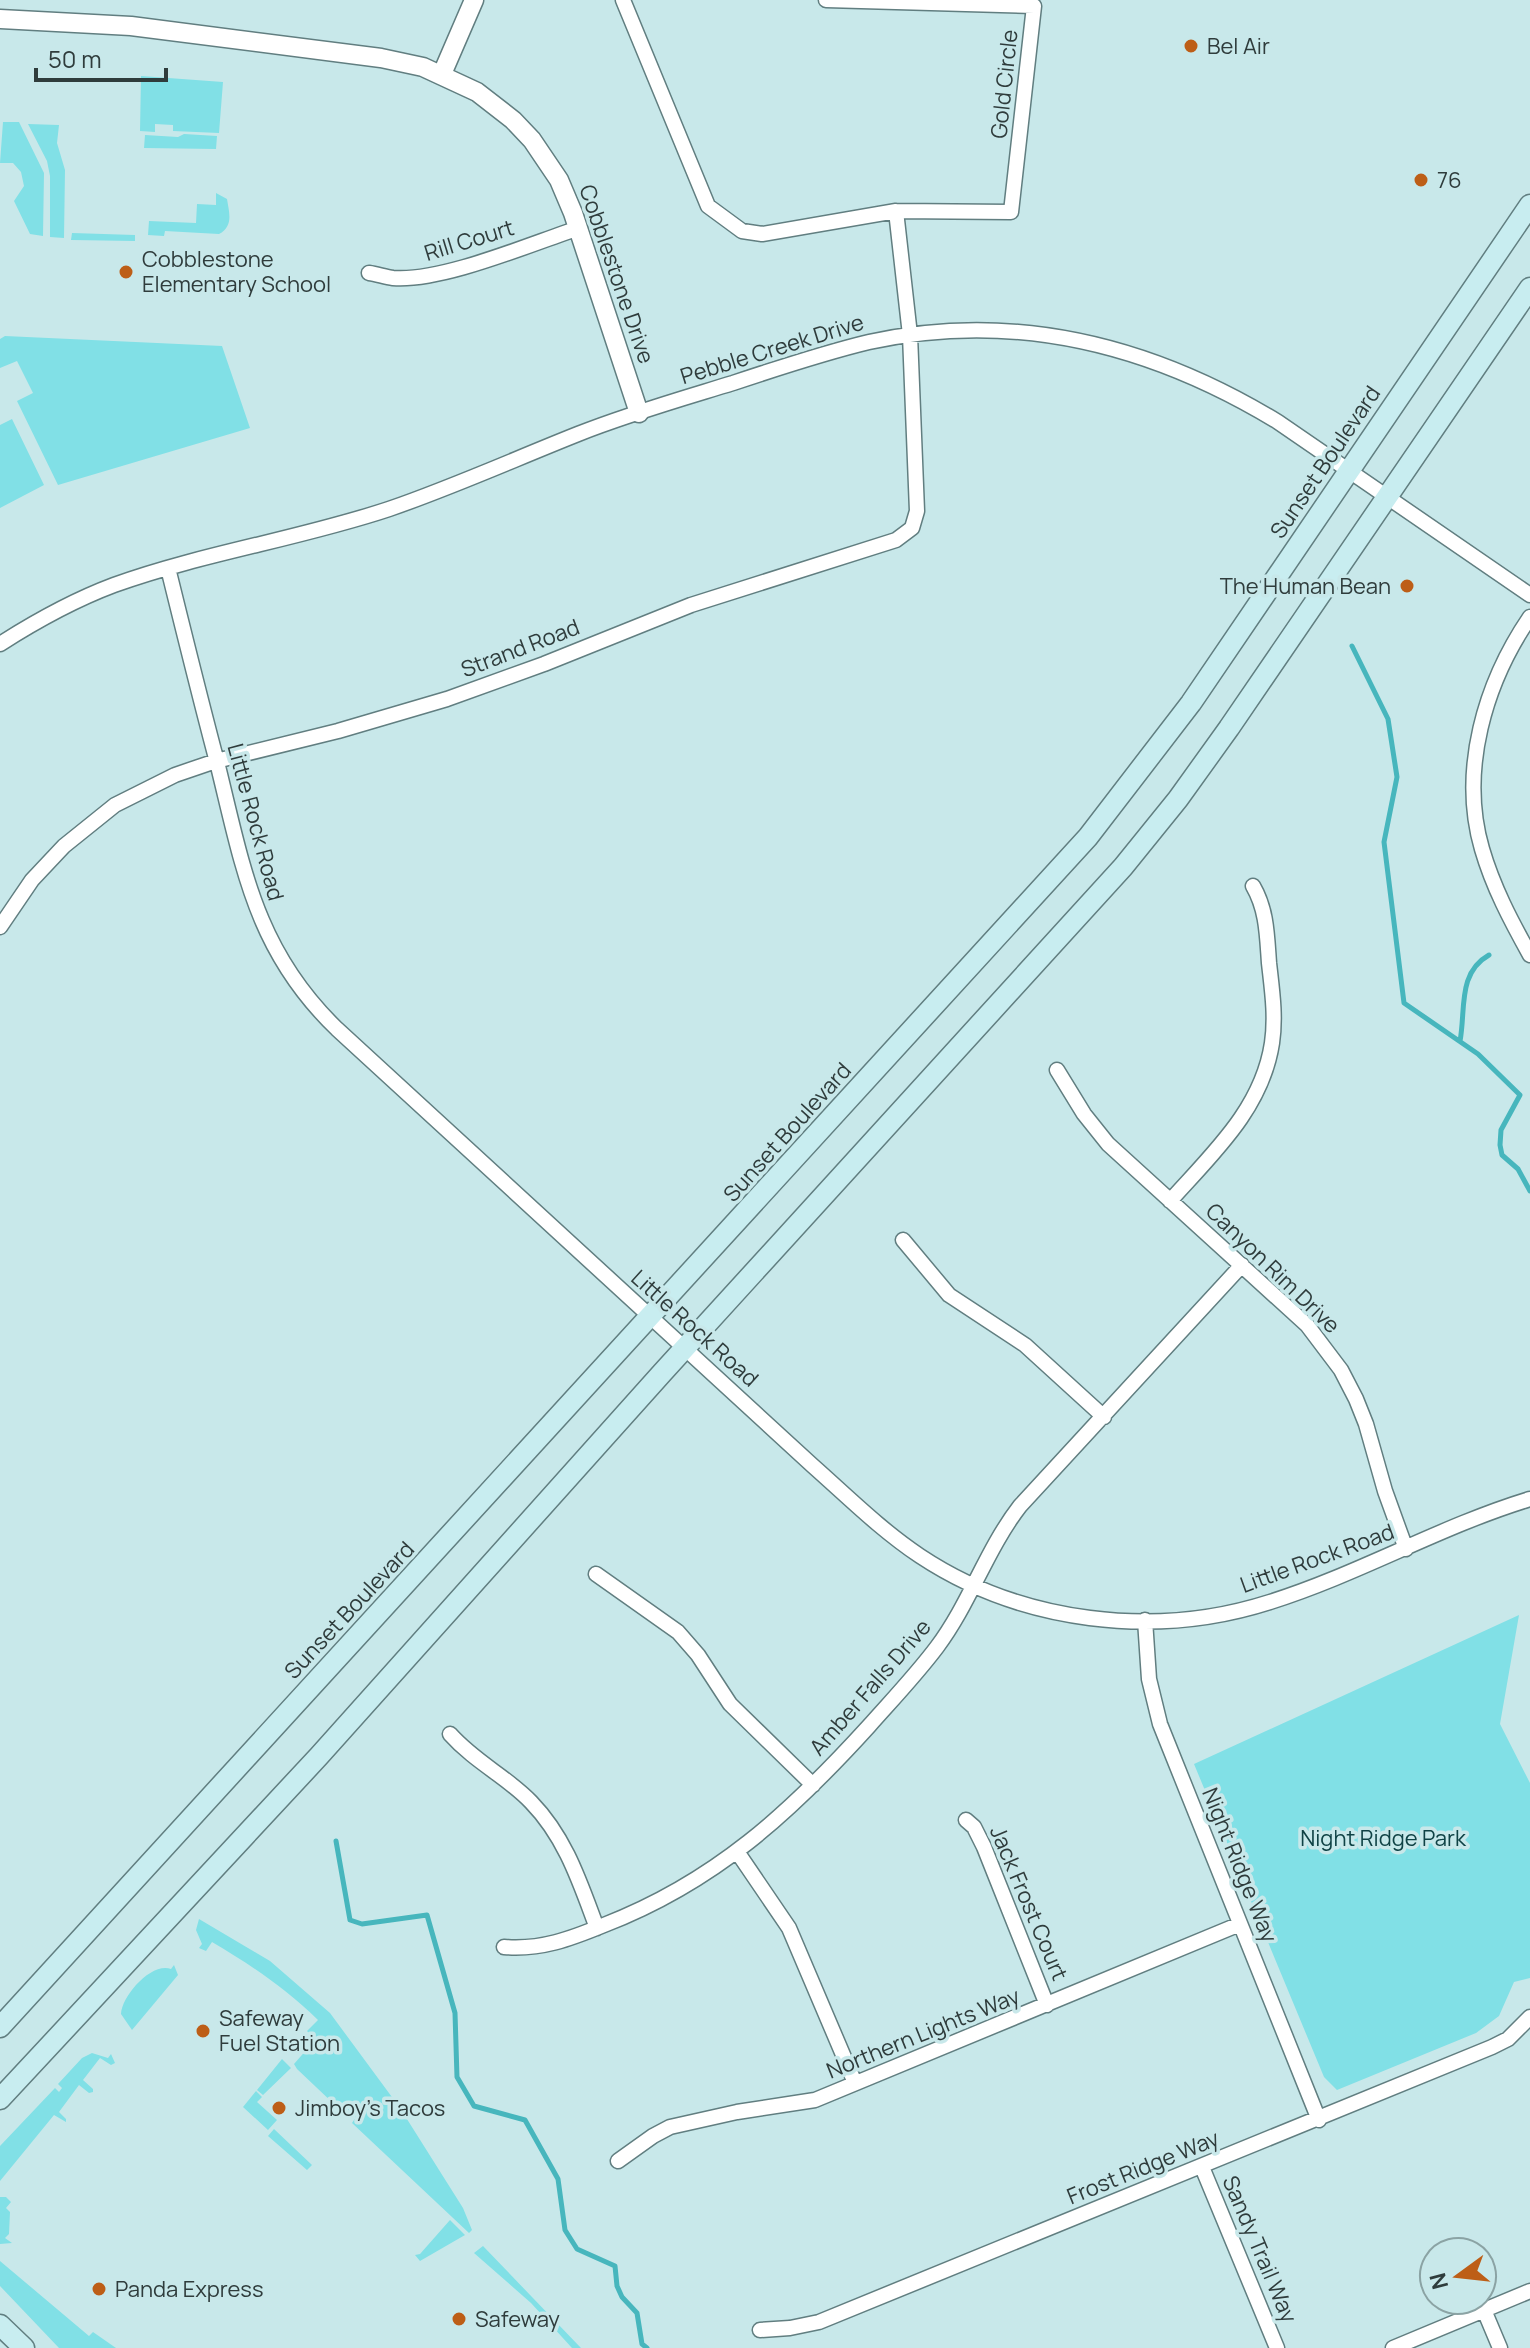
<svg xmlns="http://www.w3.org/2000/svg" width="1530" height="2348" font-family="Manrope,sans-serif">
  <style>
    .green { fill: #81e0e6 }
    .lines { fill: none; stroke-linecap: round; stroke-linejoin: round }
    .stream { stroke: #47b6bd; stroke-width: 5 }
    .minor-casing { stroke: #617e80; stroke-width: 17 }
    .tertiary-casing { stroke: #617e80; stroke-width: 21 }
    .secondary-casing { stroke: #617e80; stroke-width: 23 }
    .minor { stroke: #fff; stroke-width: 14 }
    .tertiary { stroke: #fff; stroke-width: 18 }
    .secondary { stroke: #c8edf0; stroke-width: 20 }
    .poi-dot { fill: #bd5e17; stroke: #c8e8ea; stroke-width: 3 }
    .labels { text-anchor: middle; stroke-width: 7; stroke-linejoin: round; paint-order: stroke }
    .poi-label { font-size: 22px; fill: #2f3c3c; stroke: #c8e8ea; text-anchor: start }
    .street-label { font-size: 22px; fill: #2f3c3c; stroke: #c8e8ea }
    .park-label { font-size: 22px; fill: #0f4245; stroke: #c8e8ea }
  </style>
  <rect width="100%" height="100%" fill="#c8e8ea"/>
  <!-- green -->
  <path class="green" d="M141 76 223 82 219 133 173 131V125L155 124V132L140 131Z
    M3 122H19L44 173 43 236 30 234 14 201 24 186 21 172 13 163H0Z
    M28 124 59 125 57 143 65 170 64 238 50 237V176L47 161Z
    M184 134 217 136 216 149 144 148 145 135 178 137Z
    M216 193 227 199C229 212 234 226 219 234L165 231 164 236 148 235 149 221 196 223 197 204 216 205Z
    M72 233 135 235V241L71 240Z
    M5 336 222 346 250 428 58 485 17 401 33 393 17 361 0 368V339Z
    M12 419 44 485 0 508V425Z
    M1519 1615 1500 1724 1530 1783V1978L1514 1982 1499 2016 1476 2033 1337 2090 1324 2077 1194 1764Z
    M199 1919 270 1961 330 2013 400 2108 463 2208 472 2230 469 2233 352 2123 356 2117 339 2101 335 2105 297 2069 294 2064 315 2040 307 2031 318 2020C285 1988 251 1965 212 1942L206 1951 199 1948 202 1944 196 1930Z
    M174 1965 178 1975 132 2030 121 2014C122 1996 151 1962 171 1969Z
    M92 2053 108 2058 111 2054 115 2063 111 2065 100 2058 83 2080 93 2089V2092L89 2093 79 2085 59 2112 66 2119V2122L54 2115 0 2181V2146L55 2088 59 2092 62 2088 58 2084 82 2058Z
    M282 2059 291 2068 263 2095 257 2090Z
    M256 2091 262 2097 257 2102 277 2120 268 2130 243 2107Z
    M274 2129 312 2165 307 2170 268 2136Z
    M0 2197H6L11 2202 6 2208 10 2212 9 2234 5 2238 12 2243 0 2244Z
    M450 2220 465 2235 420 2261 415 2255 420 2254Z
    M483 2246 581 2348H572L531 2303 474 2253Z
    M0 2261 89 2336 93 2332 116 2348H59L0 2286Z"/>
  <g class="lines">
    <!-- stream -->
    <path class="stream" d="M1352 646 1388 719 1397 777 1384 842 1404 1003 1478 1054 1520 1095 1501 1130 1500 1145 1502 1155 1518 1169 1530 1191
      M1460 1041C1466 1010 1457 973 1489 955
      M336 1841 350 1920 362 1924 427 1915 455 2013 457 2077 474 2106 525 2120 558 2179 565 2230 577 2249 615 2266 617 2286 622 2297 637 2313 642 2344 647 2348"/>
    <!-- minor casing -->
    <g class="minor-casing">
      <path id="minor" d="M623 0 708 206 742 231 762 234 896 211 1011 212 1034 6 826 0
        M369 273C377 274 385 277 393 278 442 282 530 244 579 228
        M168 568C184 633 200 698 217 762 243 867 255 950 337 1029L813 1466C848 1497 881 1530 920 1556 1021 1623 1155 1639 1270 1602 1359 1574 1441 1526 1530 1499
        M1530 617C1485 683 1459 770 1482 849 1493 887 1511 921 1530 955
        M0 644C36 621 74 600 114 585 203 553 299 539 389 509 453 487 515 459 578 434 628 414 681 399 733 383 778 368 823 353 869 342 1015 310 1153 346 1278 422L1530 595
        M0 927 32 880 64 846 115 805 175 775 216 761 338 731 447 699 544 664 691 605 896 540 912 528 917 511 910 335 896 211
        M1057 1070 1084 1114 1108 1144 1307 1325 1341 1370 1356 1399 1366 1424 1385 1491 1406 1549
        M1170 1201C1212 1154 1262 1109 1272 1043 1276 1016 1272 990 1269 963 1267 936 1267 910 1253 886
        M903 1240 949 1295 1025 1345 1104 1417
        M596 1574 678 1632 698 1655 730 1704 813 1785
        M1145 1620 1149 1679 1160 1724 1319 2120
        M450 1734C476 1763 506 1776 531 1802 566 1838 580 1883 597 1928
        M966 1820 974 1827 984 1847 1047 2005
        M738 1853 789 1928 855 2083
        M504 1947C541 1950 570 1939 604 1925 715 1882 790 1813 869 1726 892 1700 916 1675 937 1647 970 1603 986 1550 1020 1506L1242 1265
        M618 2161 653 2136 670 2127 737 2112 815 2100 1240 1924
        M1202 2167 1277 2348
        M1484 2310 1500 2348
        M760 2330 790 2328 819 2322 1492 2047 1508 2039 1530 2017
        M1393 2348 1530 2291"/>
    </g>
    <!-- tertiary casing -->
    <g class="tertiary-casing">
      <path id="tertiary" d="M0 19 131 26 381 58 423 67 477 92 513 120 532 140 559 180 573 213 639 413
        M442 74 474 0"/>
    </g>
    <!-- secondary casing -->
    <g class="secondary-casing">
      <path id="secondary" d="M0 2027 1088 837 1191 703 1530 205
        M0 2099 319 1756 662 1373 1123 867 1178 799 1229 728 1530 288
        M0 2325 24 2348"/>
    </g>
    <!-- minor -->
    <use href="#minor" class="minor"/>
    <!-- tertiary -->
    <use href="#tertiary" class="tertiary"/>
    <!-- secondary -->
    <use href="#secondary" class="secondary"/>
  </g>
  <!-- markers -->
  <g class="poi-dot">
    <circle cx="1191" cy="46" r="8"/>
    <circle cx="1421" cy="180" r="8"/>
    <circle cx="126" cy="272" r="8"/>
    <circle cx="1407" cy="586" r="8"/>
    <circle cx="203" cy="2031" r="8"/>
    <circle cx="279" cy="2108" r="8"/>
    <circle cx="99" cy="2289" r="8"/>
    <circle cx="459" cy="2319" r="8"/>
  </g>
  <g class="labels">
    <!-- poi labels -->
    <g class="poi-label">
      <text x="1207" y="54">Bel Air</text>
      <text x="1437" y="188">76</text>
      <text x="142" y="267">Cobblestone<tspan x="142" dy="25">Elementary School</tspan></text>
      <text x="1391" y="594" text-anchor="end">The Human Bean</text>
      <text x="219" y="2026">Safeway<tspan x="219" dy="25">Fuel Station</tspan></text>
      <text x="295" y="2116">Jimboy's Tacos</text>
      <text x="115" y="2297">Panda Express</text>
      <text x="475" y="2327">Safeway</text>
    </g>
    <!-- street labels -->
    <g class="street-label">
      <text transform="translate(1004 84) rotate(-84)" y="8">Gold Circle</text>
      <text transform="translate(469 240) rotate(-17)" y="8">Rill Court</text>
      <text transform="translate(617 274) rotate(71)" y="8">Cobblestone Drive</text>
      <text transform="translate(772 349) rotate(-17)" y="8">Pebble Creek Drive</text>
      <text transform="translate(1325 462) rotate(-56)" y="8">Sunset Boulevard</text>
      <text transform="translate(520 648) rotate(-21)" y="8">Strand Road</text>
      <text transform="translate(256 822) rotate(75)" y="8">Little Rock Road</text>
      <text transform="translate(787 1132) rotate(-48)" y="8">Sunset Boulevard</text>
      <text transform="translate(1273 1268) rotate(44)" y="8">Canyon Rim Drive</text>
      <text transform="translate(695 1328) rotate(42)" y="8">Little Rock Road</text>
      <text transform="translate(1317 1558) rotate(-20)" y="8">Little Rock Road</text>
      <text transform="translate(349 1610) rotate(-47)" y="8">Sunset Boulevard</text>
      <text transform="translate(870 1687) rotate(-49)" y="8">Amber Falls Drive</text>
      <text transform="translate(1240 1865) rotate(68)" y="8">Night Ridge Way</text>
      <text transform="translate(1029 1903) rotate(67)" y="8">Jack Frost Court</text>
      <text transform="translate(923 2033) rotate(-22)" y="8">Northern Lights Way</text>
      <text transform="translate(1143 2167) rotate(-22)" y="8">Frost Ridge Way</text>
      <text transform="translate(1260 2249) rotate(67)" y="8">Sandy Trail Way</text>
    </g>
    <!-- park labels -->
    <g class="park-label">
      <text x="1383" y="1846">Night Ridge Park</text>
    </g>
  </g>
  <!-- north arrow -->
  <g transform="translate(1458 2276) rotate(255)"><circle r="38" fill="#c8e8ea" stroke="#8ba3a4" stroke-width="2"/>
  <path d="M0-6L14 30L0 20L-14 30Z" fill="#bd5e17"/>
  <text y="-12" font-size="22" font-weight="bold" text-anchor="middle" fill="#2f3c3c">N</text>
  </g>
  <!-- scale -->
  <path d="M36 68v12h130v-12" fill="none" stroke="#2f3c3c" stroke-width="4"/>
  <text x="48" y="68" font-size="24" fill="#2f3c3c" stroke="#c8e8ea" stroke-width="6" paint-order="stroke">50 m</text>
</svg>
